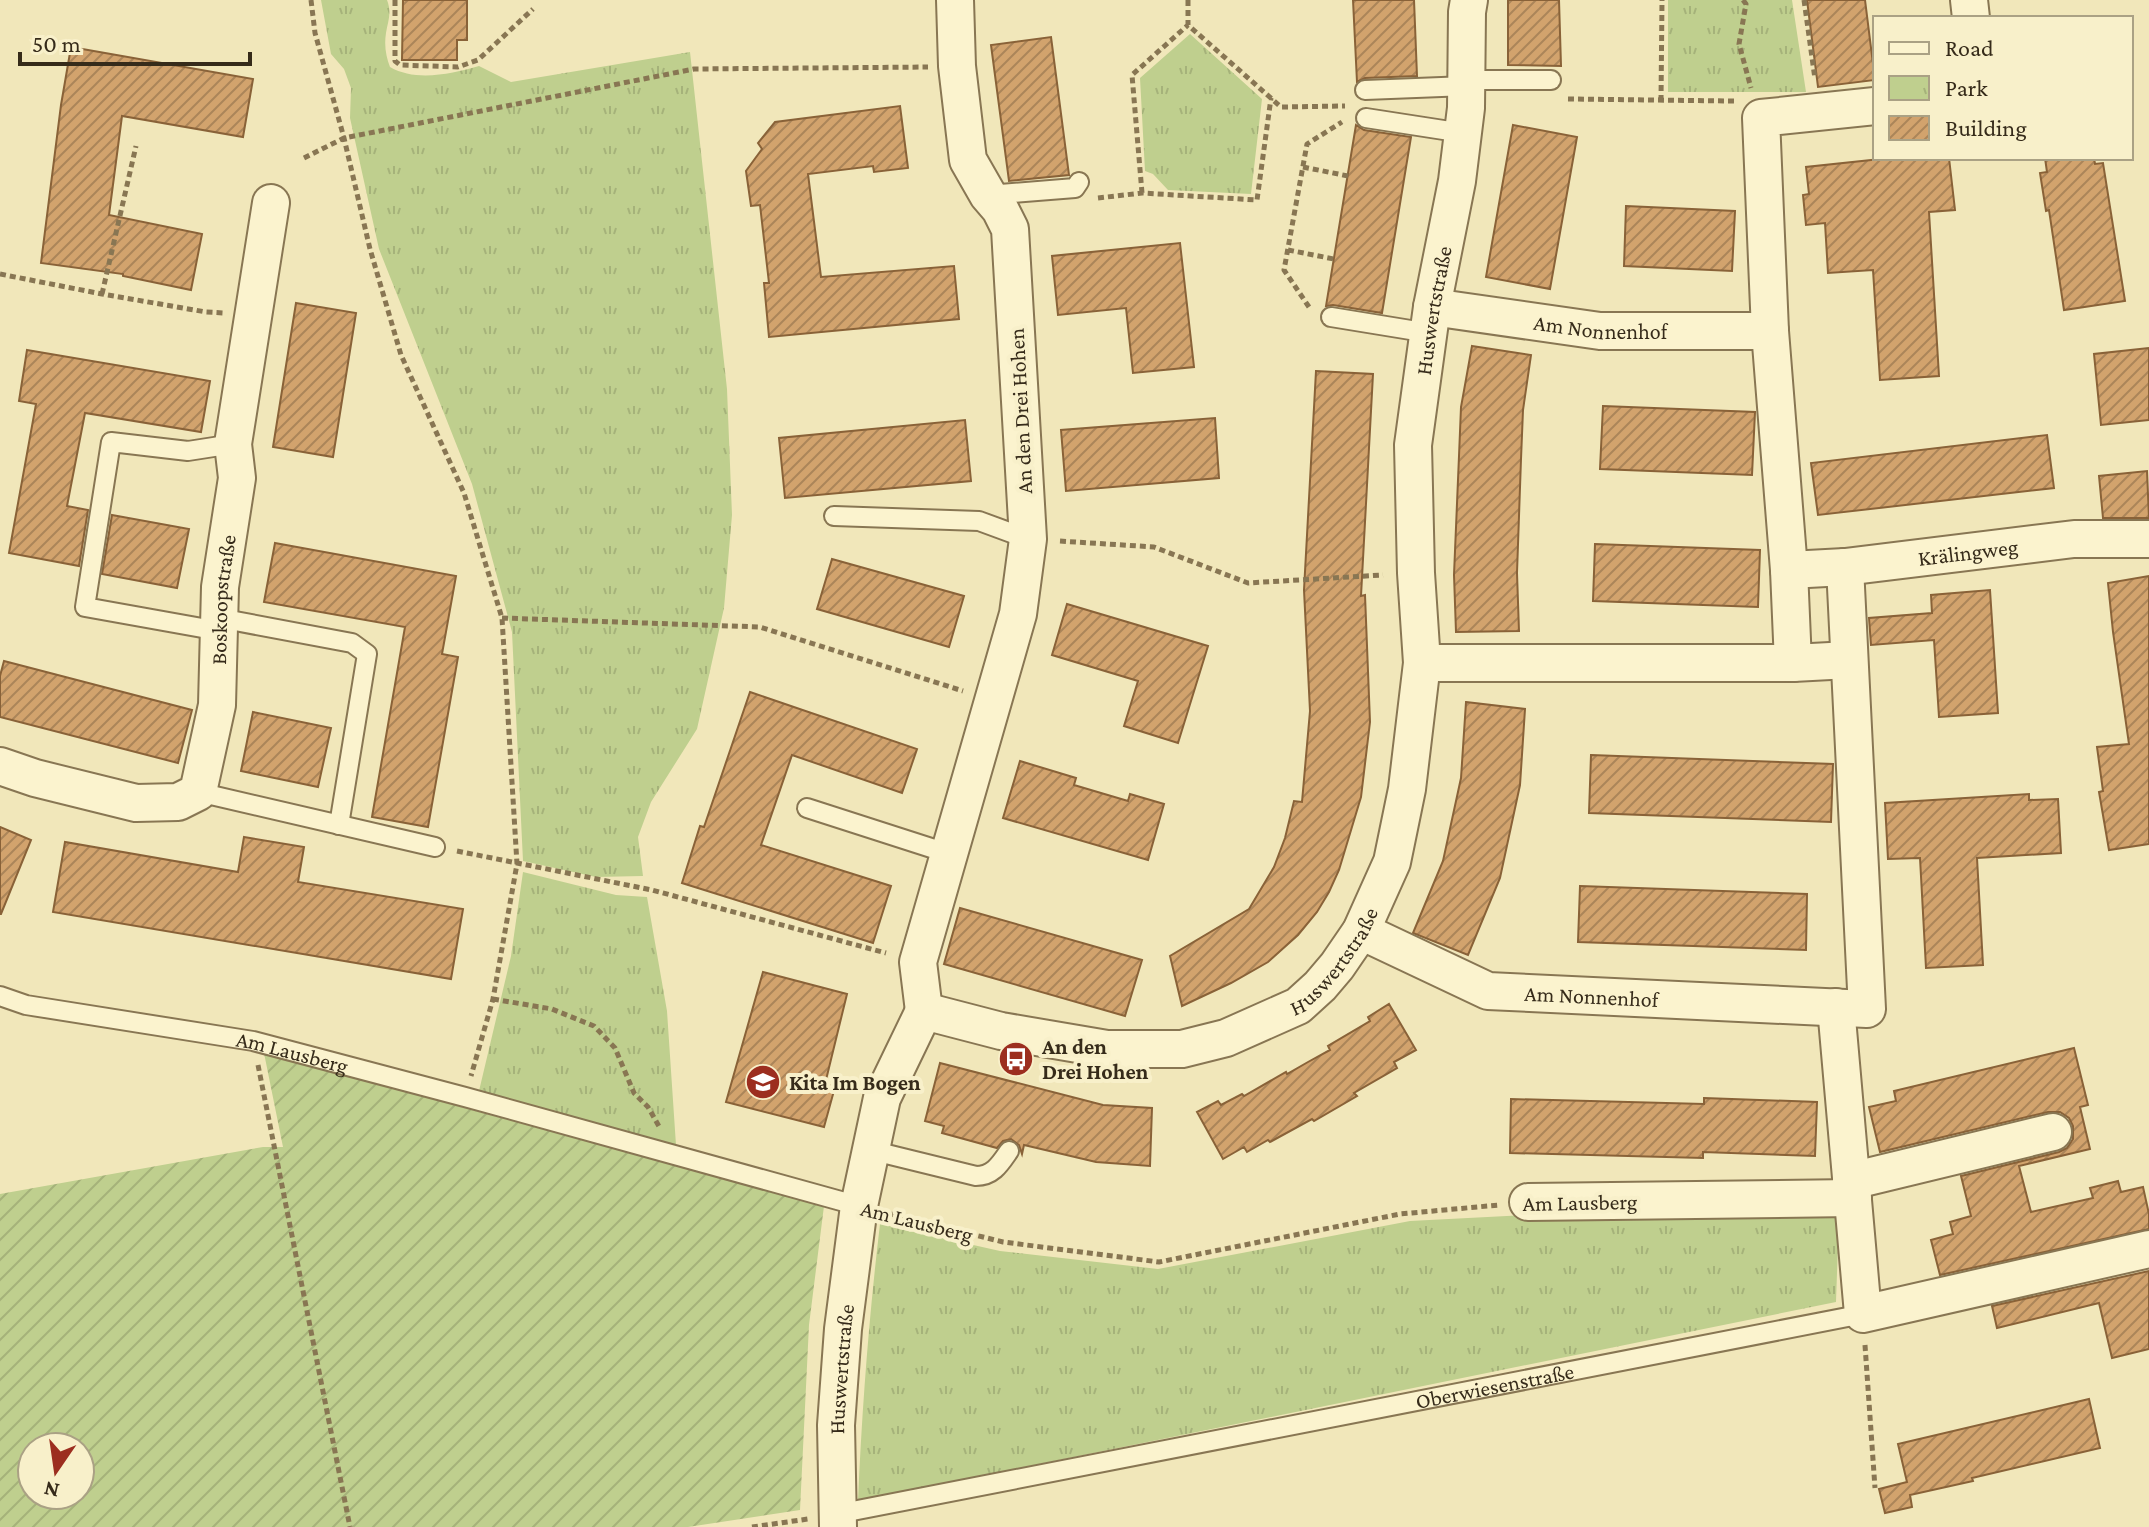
<svg xmlns="http://www.w3.org/2000/svg" width="2149" height="1527" font-family="'Crimson Pro',serif">
  <style>
    .park { fill: url(#park-tufts) }
    .garden { fill: url(#garden-furrows); fill-rule: evenodd }
    .building { fill: url(#building-hatch); stroke: #896238; stroke-width: 2 }
    .lines { fill: none; stroke-linecap: round; stroke-linejoin: round }
    .service-casing { stroke: #887653; stroke-width: 22 }
    .minor-casing { stroke: #887653; stroke-width: 40 }
    .path { stroke: #887653; stroke-width: 5; stroke-dasharray: 6 4; stroke-linecap: butt }
    .service { stroke: #fbf3ce; stroke-width: 18 }
    .minor { stroke: #fbf3ce; stroke-width: 36 }
    .labels { text-anchor: middle; stroke-width: 8; stroke-linejoin: round; paint-order: stroke }
    .street-label { font-size: 22px; fill: #362b1a; stroke: #f8f0ca }
    .poi-label { font-size: 22px; font-weight: bold; fill: #362b1a; stroke: #f8f0ca; text-anchor: start }
  </style>
  <defs>
    <pattern id="park-tufts" width="24" height="20" patternUnits="userSpaceOnUse" patternTransform="scale(2)"><rect width="24" height="20" fill="#bfcf8e"/><path d="M3 7l-1-3M5 7V3M7 7l1-3M15 17l-1-3M17 17v-4M19 17l1-3" fill="none" stroke="#a5b27a"/></pattern>
    <pattern id="garden-furrows" width="10" height="10" patternUnits="userSpaceOnUse" patternTransform="scale(2)"><rect width="10" height="10" fill="#bfcf8e"/><path d="M-1 1l2-2M0 10L10 0M9 11l2-2" fill="none" stroke="#a5b27a"/></pattern>
    <pattern id="building-hatch" width="6" height="6" patternUnits="userSpaceOnUse" patternTransform="scale(2)"><rect width="6" height="6" fill="#d2a36d"/><path d="M-1 1l2-2M0 6l6-6M5 7l2-2" fill="none" stroke="#ab8559"/></pattern>
  </defs>
  <rect width="100%" height="100%" fill="#f1e7ba"/>
  <!-- park -->
  <path class="park" d="M321 0H387C392 13 388 21 386 33 384 46 386 56 390 67 416 82 451 74 479 66L511 82 690 52 727 389 732 515 724 608 697 729 651 802 638 837 643 876 596 877 523 861 512 632 472 484 379 249 350 118 351 88 344 69 331 54Z
    M1668 0H1792L1806 92H1668Z
    M1190 34 1262 99 1251 194 1168 190 1153 174 1145 171 1140 78Z
    M523 872 616 895 647 897 667 1011 676 1145 479 1091 511 956Z
    M1545 1214 1839 1215 1836 1302 858 1501C862 1408 869 1316 880 1224L1000 1251 1158 1269 1410 1221Z"/>
  <!-- garden -->
  <path class="garden" d="M264 1053 824 1206 809 1325 800 1510 688 1527H0V1194L263 1147H283ZM32 1447H80V1495H32Z"/>
  <!-- building -->
  <path class="building" d="M403 0H467V40H457V60H402Z
    M1353 0H1414L1417 76 1365 78 1357 82Z
    M1508 0H1559L1561 66 1508 65Z
    M1807 0H1865L1875 80 1818 87Z
    M1051 37 1069 175 1009 181 991 45Z
    M71 47 253 79 243 137 122 116 109 215 202 234 191 290 123 276V274L41 263 61 105Z
    M900 106 908 168 874 172 873 166 808 174 821 277 954 266 959 319 769 337 764 283H769L760 205 751 206 746 171 762 149 758 143 775 122Z
    M1356 125 1364 130 1411 137 1382 313 1333 305 1326 306Z
    M1513 125 1577 137 1550 289 1486 277Z
    M1890 158H1949L1955 210 1929 212 1939 376 1880 380 1873 270 1828 273 1825 223 1806 225 1803 195 1809 194 1806 167Z
    M2045 158H2094L2095 164 2103 163 2125 301 2064 310 2049 210 2046 211 2040 173 2047 172Z
    M1626 206 1735 211 1732 271 1624 266Z
    M1180 243 1194 367 1133 373 1126 308 1058 315 1052 256Z
    M296 303 356 313 333 457 273 447Z
    M1472 346 1531 355 1523 410 1521 459 1517 573 1519 631 1456 632 1454 575 1459 456 1461 407Z
    M2149 348V420L2101 425 2094 354Z
    M27 350 210 381 201 432 85 413 67 506 88 510 79 566 9 553 36 404 19 401Z
    M1316 371 1373 374 1361 596 1365 595 1370 722 1361 797 1339 870 1329 892 1317 912 1298 935 1268 962 1231 983 1182 1006 1170 956 1249 909 1274 867 1285 838 1294 801 1302 802 1310 711 1304 590Z
    M1603 406 1755 412 1752 475 1600 469Z
    M1215 418 1219 478 1066 491 1061 430Z
    M965 420 971 481 785 498 779 438Z
    M2047 435 2054 488 1818 515 1811 463Z
    M2147 471 2149 518H2103L2099 476Z
    M112 515 189 529 177 588 102 574Z
    M275 543 456 576 442 654 458 657 428 827 372 817 405 627 264 602Z
    M1595 544 1760 550 1758 607 1593 601Z
    M832 559 964 596 949 647 817 609Z
    M2149 576V844L2109 850 2099 792 2103 791 2097 747 2129 744 2113 632 2108 583Z
    M1990 590 1998 713 1939 717 1934 640 1871 645 1869 618 1932 613 1931 595Z
    M1067 604 1208 646 1178 743 1124 726 1138 681 1052 655Z
    M4 661 192 710 178 763 0 717V676Z
    M750 692 917 749 902 793 792 755 761 845 891 886 873 943 682 883 700 826 704 827Z
    M1466 702 1525 709 1520 785 1500 878 1468 955 1413 933 1443 861 1461 778Z
    M253 712 331 728 318 787 241 771Z
    M1591 755 1833 764 1831 822 1589 813Z
    M1020 761 1076 778 1074 785 1128 801 1130 794 1164 804 1148 860 1003 818Z
    M2029 794V800L2058 799 2061 853 1977 858 1983 965 1926 968 1920 858 1888 859 1885 803Z
    M0 827 31 840 1 914H0Z
    M244 837 304 847 298 882 463 909 451 979 53 912 65 842 238 872Z
    M1580 886 1807 894 1806 950 1578 942Z
    M960 908 1142 960 1125 1016 944 964Z
    M763 972 847 994 825 1084 835 1087 824 1127 726 1102Z
    M1389 1004 1416 1050 1394 1062 1397 1068 1354 1093 1357 1096 1314 1121 1312 1119 1270 1142 1268 1140 1247 1152 1244 1147 1223 1159 1197 1112 1218 1101 1221 1105 1242 1094 1244 1096 1286 1072 1287 1074 1308 1062 1330 1050 1328 1046 1370 1021 1368 1017Z
    M2074 1048 2088 1105 2080 1107 2090 1149 2019 1166 2031 1212 2093 1198 2090 1188 2118 1181 2121 1192 2143 1187 2149 1214V1229L1940 1275 1931 1240 1953 1234 1950 1222 1971 1216 1961 1176 2059 1152 2067 1148 2073 1139V1126L2069 1118 2060 1112H2048L1880 1152 1869 1107 1896 1101 1894 1091Z
    M940 1063 1103 1105 1152 1108 1150 1166 1096 1162 1024 1145 1022 1154 1019 1145 1011 1139 1003 1141 997 1148 942 1133 944 1126 925 1121Z
    M1704 1098 1817 1102 1815 1156 1703 1152V1158L1510 1153 1511 1099 1704 1104Z
    M2149 1271V1349L2112 1358 2099 1303 1997 1328 1992 1306Z
    M2089 1399 2100 1448 1972 1478 1973 1481 1910 1495 1912 1507 1885 1513 1879 1489 1907 1482 1898 1444Z"/>
  <g class="lines">
    <!-- service casing -->
    <g class="service-casing">
      <g id="service">
        <path d="M1467 80H1551"/>
        <path d="M1365 90 1467 86"/>
        <path d="M1366 118 1463 133"/>
        <path d="M988 195 1075 188 1079 182"/>
        <path d="M1331 317 1429 333"/>
        <path d="M834 516 979 521 1028 539"/>
        <path d="M219 618 352 643 367 654 339 825"/>
        <path d="M219 631 85 607 111 442 188 451 233 444"/>
        <path d="M198 792 435 847"/>
        <path d="M807 808 950 854"/>
        <path id="s1" d="M0 996 26 1005 253 1041 465 1097 859 1206"/>
        <path d="M870 1150 976 1176C993 1176 1000 1164 1009 1151"/>
        <path id="s2" d="M837 1514 1863 1314"/>
      </g>
    </g>
    <!-- minor casing -->
    <g class="minor-casing">
      <g id="minor">
        <path d="M1969 0 1971 18"/>
        <path id="s3" d="M1432 307 1600 331H1770"/>
        <path id="s4" d="M1789 570 1845 567 2074 539H2149"/>
        <path d="M1422 663H1793L1849 660"/>
        <path d="M1793 663 1789 570 1770 331 1761 118 1875 106"/>
        <path id="s5" d="M0 766 35 778 136 803 178 802 198 792 217 705 220 587 237 478 233 444 271 203"/>
        <path id="s6" d="M1361 931 1488 991 1867 1009 1845 567"/>
        <path d="M1836 1007 1863 1314 2149 1249"/>
        <path id="s7" d="M924 1011 1001 1031 1107 1049H1182L1226 1038 1298 1006 1320 986 1337 966 1361 931 1392 862 1407 789 1422 663 1416 573 1413 445 1432 307 1457 181 1466 108 1467 12 1469 0"/>
        <path d="M924 1011 918 962 1018 614 1028 539 1010 229 1000 209 988 195 968 160 957 66 955 0"/>
        <path d="M1851 1181 2053 1132"/>
        <path d="M1528 1202 1853 1198"/>
        <path id="s8" d="M838 1527 836 1425 843 1329 859 1206 882 1098 924 1011"/>
      </g>
    </g>
    <!-- path -->
    <path class="path" d="M311 0 315 33 344 138 370 249 401 355 464 493 502 618 517 864 493 999 471 1076
      M395 0V61L400 65 458 67 478 60 533 9
      M1188 0V25L1281 107 1345 106
      M1743 0 1746 4 1739 44 1751 88
      M1804 0 1815 79
      M1568 99 1734 101
      M1661 101 1662 0
      M304 158 344 138 694 69 928 67
      M1303 167 1348 176
      M1142 193 1132 75 1188 25
      M1098 198 1142 193 1257 200 1271 98
      M1288 250 1334 259
      M0 274 102 294 206 312 224 313
      M102 294 136 146
      M1309 307 1284 270 1307 144 1342 122
      M1060 541 1154 547 1248 583 1383 575
      M502 618 760 627 963 691
      M457 851 652 890 886 953
      M493 999 552 1009 594 1026 615 1048 634 1093 648 1107 660 1128
      M258 1065 350 1527
      M891 1214 1003 1242 1159 1262 1400 1214 1499 1205
      M1865 1345 1875 1488
      M752 1527 808 1519"/>
    <!-- service -->
    <use href="#service" class="service"/>
    <!-- minor -->
    <use href="#minor" class="minor"/>
  </g>
  <!-- icons -->
  <defs>
    <g id="bus-disc" transform="scale(1.8)"><circle r="9.5" fill="#9c2e1f" stroke="#f8f0ca"/><path d="M-5-6H5V4H4V6H2V4H-2V6H-4V4H-5ZM-3.5-4V0h7V-4ZM-3.5 1.2v1.5H-2V1.2ZM2 1.2v1.5H3.5V1.2Z" fill="#fff"/></g>
    <g id="school-disc" transform="scale(1.8)"><circle r="9.5" fill="#9c2e1f" stroke="#f8f0ca"/><path d="M0-5L7-2L0 1L-7-2ZM-4 1L0 2.5L4 1V4Q0 6-4 4Z" fill="#fff"/></g>
  </defs>
  <g fill-rule="evenodd">
    <use href="#bus-disc" x="1016" y="1059"/>
    <use href="#school-disc" x="763" y="1082"/>
  </g>
  <g class="labels">
    <!-- street labels -->
    <g class="street-label">
      <text dy="8" stroke="none"><textPath href="#s7" startOffset="1116">Huswertstraße</textPath></text>
      <text dy="8" stroke="none"><textPath href="#s3" startOffset="170">Am Nonnenhof</textPath></text>
      <text transform="translate(1020 411) rotate(-93)" y="8">An den Drei Hohen</text>
      <text dy="8" stroke="none"><textPath href="#s4" startOffset="180">Krälingweg</textPath></text>
      <text dy="8" stroke="none"><textPath href="#s5" startOffset="400">Boskoopstraße</textPath></text>
      <text dy="8" stroke="none"><textPath href="#s7" startOffset="444">Huswertstraße</textPath></text>
      <text dy="8" stroke="none"><textPath href="#s6" startOffset="244">Am Nonnenhof</textPath></text>
      <text dy="8" stroke="none"><textPath href="#s1" startOffset="298">Am Lausberg</textPath></text>
      <text transform="translate(1580 1202) rotate(-1)" y="8">Am Lausberg</text>
      <text transform="translate(917 1221) rotate(14)" y="8">Am Lausberg</text>
      <text dy="8" stroke="none"><textPath href="#s8" startOffset="158">Huswertstraße</textPath></text>
      <text dy="8" stroke="none"><textPath href="#s2" startOffset="670">Oberwiesenstraße</textPath></text>
    </g>
    <!-- poi labels -->
    <g class="poi-label">
      <text x="1042" y="1054">An den<tspan x="1042" dy="25">Drei Hohen</tspan></text>
      <text x="789" y="1090">Kita Im Bogen</text>
    </g>
  </g>
  <!-- legend -->
  <rect x="1873" y="16" width="260" height="144" fill="#f8f0ca" stroke="#aaa184" stroke-width="2"/>
  <rect x="1889" y="42" width="40" height="12" fill="#fbf3ce" stroke="#aaa184" stroke-width="2"/>
  <text x="1945" y="56" font-size="24" fill="#362b1a">Road</text>
  <rect x="1889" y="76" width="40" height="24" fill="url(#park-tufts)" stroke="#aaa184" stroke-width="2"/>
  <text x="1945" y="96" font-size="24" fill="#362b1a">Park</text>
  <rect x="1889" y="116" width="40" height="24" fill="url(#building-hatch)" stroke="#aaa184" stroke-width="2"/>
  <text x="1945" y="136" font-size="24" fill="#362b1a">Building</text>
  <!-- north arrow -->
  <g transform="translate(56 1471) rotate(193)"><circle r="38" fill="#f8f0ca" stroke="#aaa184" stroke-width="2"/>
  <path d="M0-6L14 30L0 20L-14 30Z" fill="#9c2e1f"/>
  <text y="-12" font-size="22" font-weight="bold" text-anchor="middle" fill="#362b1a">N</text>
  </g>
  <!-- scale -->
  <path d="M20 52v12h230v-12" fill="none" stroke="#362b1a" stroke-width="4"/>
  <text x="32" y="52" font-size="24" fill="#362b1a" stroke="#f8f0ca" stroke-width="6" paint-order="stroke">50 m</text>
</svg>
